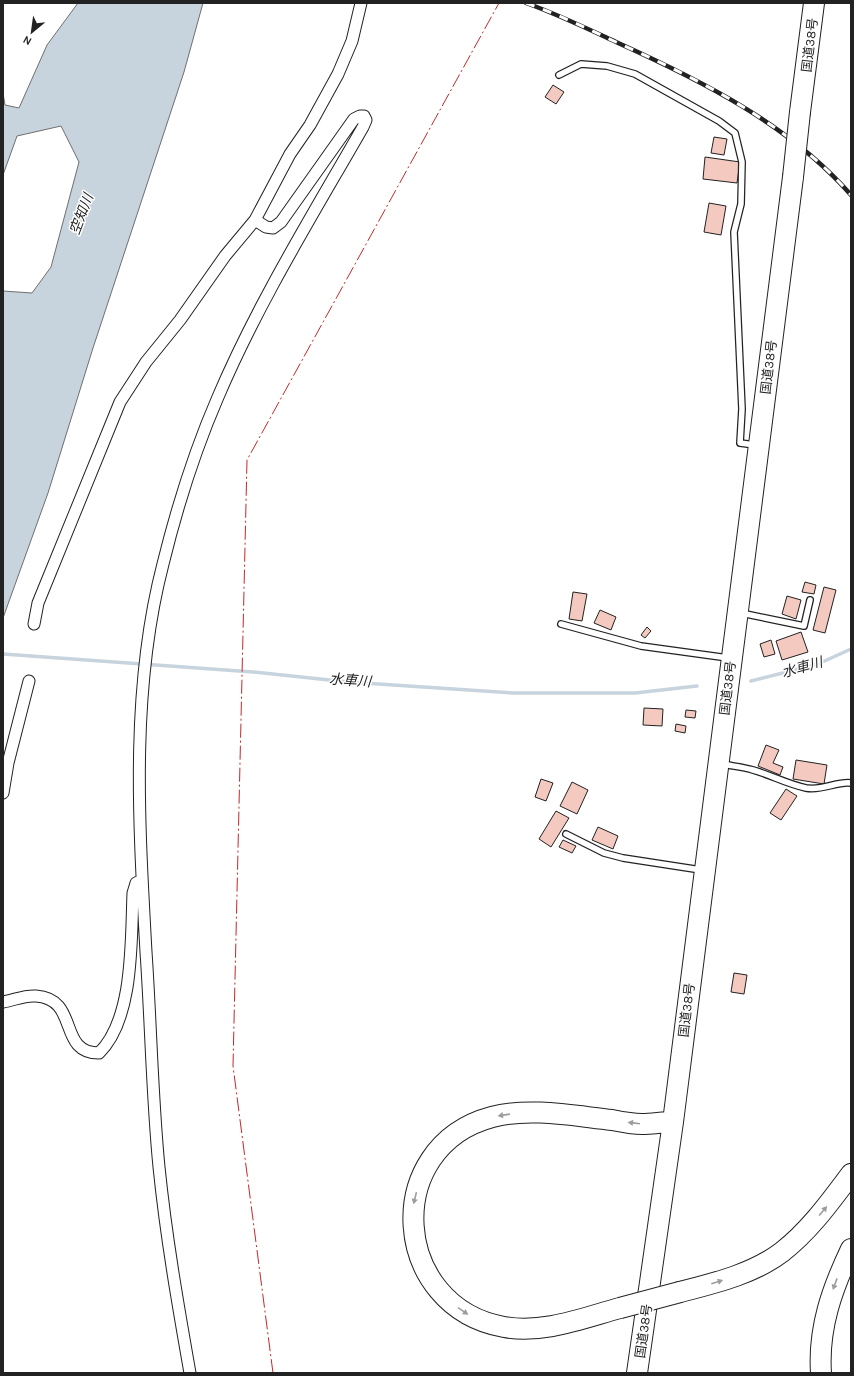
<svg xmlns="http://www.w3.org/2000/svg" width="854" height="1376" font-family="Karla,'Noto Sans JP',sans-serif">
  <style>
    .water { fill: #c7d3dd; stroke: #6f6f6f }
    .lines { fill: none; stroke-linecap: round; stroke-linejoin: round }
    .stream { stroke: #c7d3dd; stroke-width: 3.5 }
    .building { fill: #f3c9c0; stroke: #222 }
    .lane-casing { stroke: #222; stroke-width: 8 }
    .street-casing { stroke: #222; stroke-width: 13 }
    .highway-casing { stroke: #222; stroke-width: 22 }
    .lane { stroke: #fff; stroke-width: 5.5 }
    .street { stroke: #fff; stroke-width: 11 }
    .highway { stroke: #fff; stroke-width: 20 }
    .rail-casing { stroke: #222; stroke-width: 4.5 }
    .rail { stroke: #fff; stroke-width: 3; stroke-dasharray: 9; stroke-linecap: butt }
    .highway-bridge-casing { stroke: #222; stroke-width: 22; stroke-linecap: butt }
    .highway-bridge { stroke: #fff; stroke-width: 20 }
    .power { stroke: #c62828; stroke-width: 1; stroke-dasharray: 14 3 2 3; stroke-linecap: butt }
    .oneway { fill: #9c9c9c }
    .labels { text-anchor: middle; stroke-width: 3; stroke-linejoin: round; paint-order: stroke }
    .street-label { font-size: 13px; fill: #222; stroke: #fff }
    .water-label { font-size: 14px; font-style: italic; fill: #222; stroke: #fff }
  </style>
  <rect width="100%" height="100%" fill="#fff"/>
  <!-- water -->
  <path class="water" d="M78 3H203L184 72 93 348 48 493 3 618V291L32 293 51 267 79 162 61 126 17 136 3 175V93L5 105 19 108 47 45Z"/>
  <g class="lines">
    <!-- stream -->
    <path class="stream" d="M3 654 253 672 348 682 513 693H635L697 686
      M751 681 818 664 851 649"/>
  </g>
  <!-- building -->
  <path class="building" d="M553 85 564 92 556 104 545 97Z
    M714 137 727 139 724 155 711 153Z
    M705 157 740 162 737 183 703 179Z
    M709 203 726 206 721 235 704 232Z
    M805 582 816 585 814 594 802 592Z
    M824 587 836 590 825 633 813 630Z
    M573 592 587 594 582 621 569 619Z
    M787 596 801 600 796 619 782 614Z
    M600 610 616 617 611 630 594 623Z
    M647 627 651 631 645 638 641 635Z
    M801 632 808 652 782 660 776 641Z
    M771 640 775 654 764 657 760 644Z
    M644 708 663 709 662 726 643 725Z
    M686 710 696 711 695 718 685 717Z
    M676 724 686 726 685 733 675 731Z
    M766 745 779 750 773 763 783 767 780 775 758 766Z
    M796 760 827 765 824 784 793 779Z
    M541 779 553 783 546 801 535 797Z
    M572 782 588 790 577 814 560 806Z
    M786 789 797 796 781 820 770 813Z
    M556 811 569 818 551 847 539 839Z
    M598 827 618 836 613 849 592 840Z
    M563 840 576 846 572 853 559 847Z
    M734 973 747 975 744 994 731 992Z"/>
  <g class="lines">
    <!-- lane casing -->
    <g class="lane-casing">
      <path id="lane" d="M559 75 581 64 607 66 635 74 719 121 735 133 742 162 741 204 734 232 742 409 740 443 755 445
        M741 613 804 626 810 600
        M561 624 641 646 728 658
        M722 764C732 766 743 767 753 770 771 775 787 784 806 788 823 791 837 781 851 783
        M566 834 604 853 623 858 701 870"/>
    </g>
    <!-- street casing -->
    <g class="street-casing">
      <path id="street" d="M34 624 38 603 120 402 146 362 180 320 225 256 255 220 290 154 310 125 338 74 352 41 361 3
        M3 793 8 763 29 681
        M3 1002C15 1000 24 995 36 996 80 999 57 1053 99 1053 134 1019 131 940 133 893L136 883 142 880
        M190 1373C178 1305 166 1236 159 1167 152 1096 151 1024 146 952 139 823 130 691 163 564 177 507 195 450 218 397 258 303 312 216 363 127L366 120 364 116H360L354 119 281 222 273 228 266 227 255 220"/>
    </g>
    <!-- highway casing -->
    <g class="highway-casing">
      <path id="highway" d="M800 112 814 3
        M680 1292C715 1283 753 1274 782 1252 810 1230 830 1202 851 1174
        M620 1308C583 1318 543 1334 504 1327 391 1307 380 1147 492 1117 530 1107 574 1116 612 1120 622 1122 633 1124 642 1124 652 1124 663 1122 673 1122
        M637 1373 673 1122 793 177
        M821 1373C818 1328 832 1289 851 1249"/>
    </g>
    <!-- lane -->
    <use href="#lane" class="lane"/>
    <!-- street -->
    <use href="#street" class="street"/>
    <!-- highway -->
    <use href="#highway" class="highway"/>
    <!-- rail casing -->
    <g class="rail-casing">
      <path id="rail" d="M526 3C557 14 586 28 616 42 700 80 789 124 851 195"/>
    </g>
    <!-- rail -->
    <use href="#rail" class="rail"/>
    <!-- highway-bridge casing -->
    <g class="highway-bridge-casing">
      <path id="highway-bridge" d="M793 177 800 112
        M620 1308 680 1292"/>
    </g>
    <!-- highway-bridge -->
    <use href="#highway-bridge" class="highway-bridge"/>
    <!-- power -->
    <path class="power" d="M273 1373 233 1066 247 460 499 3"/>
  </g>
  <!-- one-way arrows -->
  <defs><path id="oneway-solid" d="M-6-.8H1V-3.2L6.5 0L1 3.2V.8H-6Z"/></defs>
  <g class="oneway">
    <use href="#oneway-solid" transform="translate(504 1115) rotate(172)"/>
    <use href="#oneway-solid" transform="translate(634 1123) rotate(-173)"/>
    <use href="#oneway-solid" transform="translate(415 1198) rotate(104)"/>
    <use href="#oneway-solid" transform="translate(823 1211) rotate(-50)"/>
    <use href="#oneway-solid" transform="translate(717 1282) rotate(-17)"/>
    <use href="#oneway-solid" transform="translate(835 1284) rotate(110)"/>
    <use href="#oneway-solid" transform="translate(463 1311) rotate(34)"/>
  </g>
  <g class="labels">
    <!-- street labels -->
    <g class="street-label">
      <text transform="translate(809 45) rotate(-83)" y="5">国道38号</text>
      <text transform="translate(768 367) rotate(-83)" y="5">国道38号</text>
      <text transform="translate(727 688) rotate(-83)" y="5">国道38号</text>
      <text transform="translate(686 1010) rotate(-83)" y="5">国道38号</text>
      <text transform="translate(643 1331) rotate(-82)" y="5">国道38号</text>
    </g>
    <!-- water labels -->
    <g class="water-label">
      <text transform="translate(81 214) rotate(-69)" y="5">空知川</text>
      <text transform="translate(802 667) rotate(-16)" y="5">水車川</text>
      <text transform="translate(350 680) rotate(4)" y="5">水車川</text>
    </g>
  </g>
  <!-- border -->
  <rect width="854" height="1376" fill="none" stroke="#222222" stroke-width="8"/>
  <!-- north arrow -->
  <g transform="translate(32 32) rotate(209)" stroke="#ffffff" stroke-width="3" paint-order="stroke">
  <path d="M0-3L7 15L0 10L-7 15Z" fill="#222222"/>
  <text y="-6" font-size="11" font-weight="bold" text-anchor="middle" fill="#222222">N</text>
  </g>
</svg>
